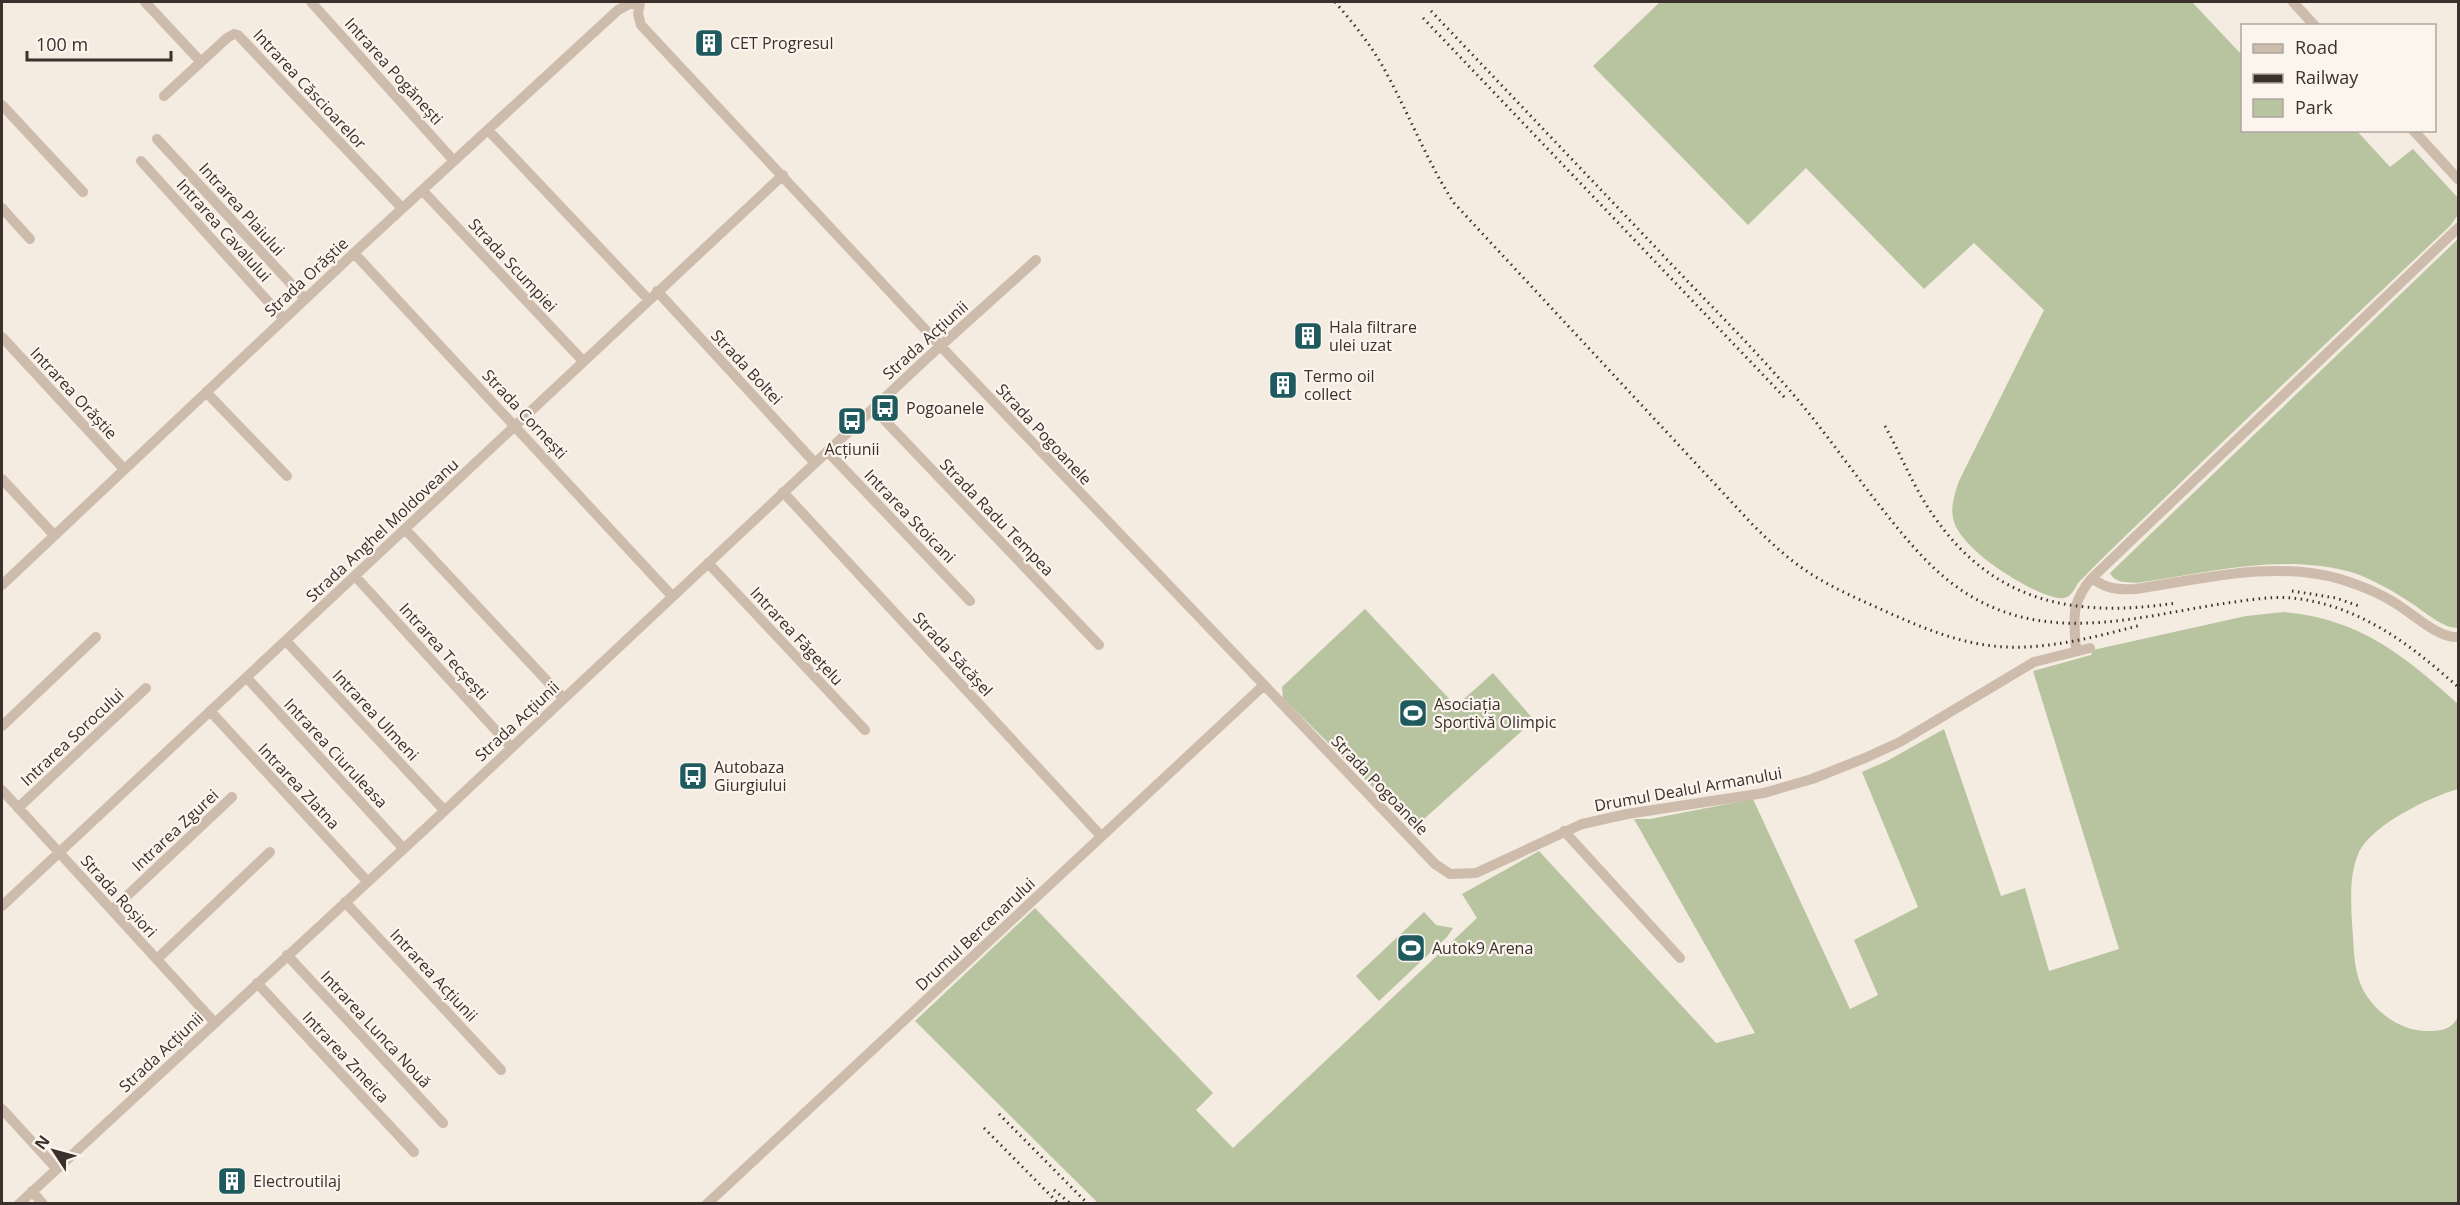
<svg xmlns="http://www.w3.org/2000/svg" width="2460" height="1205" font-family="'Open Sans',sans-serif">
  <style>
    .green { fill: #b8c4a0 }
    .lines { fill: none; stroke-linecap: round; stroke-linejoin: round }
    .minor { stroke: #cdbbac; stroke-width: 10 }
    .rail { stroke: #3b302b; stroke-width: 3; stroke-dasharray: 1.5 4.5; stroke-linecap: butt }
    .labels { text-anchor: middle; stroke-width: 4.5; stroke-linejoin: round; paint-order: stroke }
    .poi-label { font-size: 16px; fill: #3b302b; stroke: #fbf5ee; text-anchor: start }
    .street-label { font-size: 16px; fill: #3b302b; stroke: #fbf5ee }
  </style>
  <rect width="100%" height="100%" fill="#f4ebe1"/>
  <!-- green -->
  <path class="green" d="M1660 2H2192L2242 55V130L2357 131 2390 167 2413 149 2458 198V215L2450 226C2346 324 2243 422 2141 521 2120 541 2099 561 2079 582 2075 587 2072 597 2064 598 2045 601 1991 566 1977 552 1950 527 1947 515 1959 481L2044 310 1974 243 1924 289 1806 168 1748 225 1593 66Z
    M2458 239V628C2442 628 2424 611 2411 603 2393 591 2374 580 2354 573 2283 552 2207 573 2136 583 2126 582 2115 583 2110 573Z
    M1365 609 1456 706 1493 673 1534 720 1414 828 1283 698 1282 687Z
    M2284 612C2360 619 2404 655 2458 704V789C2430 797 2373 824 2359 852 2349 874 2351 900 2352 924 2354 943 2353 965 2360 983 2371 1010 2399 1031 2427 1031 2441 1031 2451 1030 2458 1017V1203H1098L915 1021 1035 908 1213 1093 1196 1110 1233 1148 1477 918 1462 894 1539 851 1716 1043 1755 1033 1634 819H1650L1753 799 1850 1009 1878 995 1854 940 1918 907 1862 772 1887 761 1944 729 2001 896 2025 888 2049 971 2119 949 2033 671 2091 655 2093 650 2246 616Z
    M1424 912 1436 925 1453 928 1447 937 1379 1001 1356 976Z"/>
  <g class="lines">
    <!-- minor -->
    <path class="minor" d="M145 2 201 62
      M311 2 454 161
      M640 2 638 14 641 25 950 356 1435 864 1450 874 1476 873 1582 824 1627 814 1764 793 1812 779 1865 758 1900 742 2034 662 2090 648
      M2293 2 2315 26
      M164 96 227 38 234 34 238 35 402 208
      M2 105 83 192
      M488 130 648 299
      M2413 130 2458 179
      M157 139 305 299
      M141 161 284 319
      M422 190 583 361
      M2 208 30 239
      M354 253 672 596
      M657 291 815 463
      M2 337 124 469
      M206 392 287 476
      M873 408 1099 645
      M827 451 970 601
      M2 479 54 535
      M783 492 1101 836
      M405 529 563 698
      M708 563 865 730
      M355 576 511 747
      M2092 578C2106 589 2118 590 2135 589 2203 579 2273 560 2340 579 2359 585 2378 592 2395 603 2412 613 2439 639 2458 637
      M2 585 354 253 618 10 629 4H639
      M286 641 444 810
      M2076 651C2074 619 2070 603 2092 578L2458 228
      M247 678 403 848
      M210 711 367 881
      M2 726 96 637
      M2 790 215 1023
      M18 808 146 688
      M1564 831 1680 958
      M345 902 501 1070
      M2 906 783 175
      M112 910 232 797
      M287 955 443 1123
      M157 959 270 852
      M257 983 414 1152
      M2 1109 56 1168
      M32 1191 43 1204
      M19 1204 424 830 926 359 1036 260
      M707 1204 1263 686"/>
    <!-- rail -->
    <path class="rail" d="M1335 2C1355 25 1374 49 1388 76 1411 119 1428 163 1454 203L1752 524C1770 542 1789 560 1811 574 1831 587 1854 597 1876 607 1918 626 1960 645 2006 647 2051 649 2099 636 2141 625
      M1431 11C1507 91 1583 171 1659 251 1698 293 1739 333 1777 376 1813 415 1843 459 1876 501 1909 543 1941 585 1992 607 2065 639 2145 616 2220 604 2243 601 2268 596 2292 598 2359 605 2410 644 2458 687
      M1423 18 1787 400
      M1885 426C1901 455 1914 488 1933 515 1994 604 2076 618 2176 603
      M2292 591 2336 598 2359 606
      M999 1114 1088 1204
      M984 1128 1059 1204
      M1054 1190 1071 1204"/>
  </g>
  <!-- icons -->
  <defs>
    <g id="building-square" transform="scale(1.5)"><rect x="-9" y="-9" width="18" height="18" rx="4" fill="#1f5a5e" stroke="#fbf5ee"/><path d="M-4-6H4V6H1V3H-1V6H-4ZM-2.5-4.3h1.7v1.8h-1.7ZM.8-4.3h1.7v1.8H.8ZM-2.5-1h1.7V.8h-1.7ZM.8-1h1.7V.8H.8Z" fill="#fff"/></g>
    <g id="bus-square" transform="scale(1.5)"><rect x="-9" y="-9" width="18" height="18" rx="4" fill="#1f5a5e" stroke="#fbf5ee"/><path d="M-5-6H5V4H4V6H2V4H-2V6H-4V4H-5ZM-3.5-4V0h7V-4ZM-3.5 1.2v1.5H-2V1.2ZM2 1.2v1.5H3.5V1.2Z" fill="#fff"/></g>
    <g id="stadium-square" transform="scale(1.5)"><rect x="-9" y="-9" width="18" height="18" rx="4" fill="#1f5a5e" stroke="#fbf5ee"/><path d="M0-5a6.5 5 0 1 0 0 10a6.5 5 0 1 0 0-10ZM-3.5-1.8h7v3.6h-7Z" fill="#fff"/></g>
  </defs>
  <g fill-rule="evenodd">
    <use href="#building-square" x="709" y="43"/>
    <use href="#building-square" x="1308" y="336"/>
    <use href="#building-square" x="1283" y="385"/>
    <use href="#bus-square" x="885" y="408"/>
    <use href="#bus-square" x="852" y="421"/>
    <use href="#stadium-square" x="1413" y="713"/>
    <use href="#bus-square" x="693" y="776"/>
    <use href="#stadium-square" x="1411" y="948"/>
    <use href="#building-square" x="232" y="1181"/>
  </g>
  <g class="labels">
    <!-- poi labels -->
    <g class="poi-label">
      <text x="730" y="49">CET Progresul</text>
      <text x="1329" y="333">Hala filtrare<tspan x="1329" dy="18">ulei uzat</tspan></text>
      <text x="1304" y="382">Termo oil<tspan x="1304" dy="18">collect</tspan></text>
      <text x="906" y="414">Pogoanele</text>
      <text x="852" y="455" text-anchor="middle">Acțiunii</text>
      <text x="1434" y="710">Asociația<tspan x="1434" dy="18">Sportivă Olimpic</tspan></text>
      <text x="714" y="773">Autobaza<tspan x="714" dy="18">Giurgiului</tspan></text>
      <text x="1432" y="954">Autok9 Arena</text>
      <text x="253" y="1187">Electroutilaj</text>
    </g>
    <!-- street labels -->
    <g class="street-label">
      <text transform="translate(394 71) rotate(48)" y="6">Intrarea Pogănești</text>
      <text transform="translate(310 89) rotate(47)" y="6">Intrarea Căscioarelor</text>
      <text transform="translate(242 209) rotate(48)" y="6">Intrarea Plaiului</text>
      <text transform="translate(224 230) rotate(48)" y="6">Intrarea Cavalului</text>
      <text transform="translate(513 265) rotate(47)" y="6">Strada Scumpiei</text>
      <text transform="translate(306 277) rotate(-43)" y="6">Strada Orăștie</text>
      <text transform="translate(925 340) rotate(-42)" y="6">Strada Acțiunii</text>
      <text transform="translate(747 367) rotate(47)" y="6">Strada Boltei</text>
      <text transform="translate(74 393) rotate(47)" y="6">Intrarea Orăștie</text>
      <text transform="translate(525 414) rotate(47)" y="6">Strada Cornești</text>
      <text transform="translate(1044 434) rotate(47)" y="6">Strada Pogoanele</text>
      <text transform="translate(910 516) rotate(46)" y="6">Intrarea Stoicani</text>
      <text transform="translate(997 517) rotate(46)" y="6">Strada Radu Tempea</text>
      <text transform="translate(382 530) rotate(-43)" y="6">Strada Anghel Moldoveanu</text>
      <text transform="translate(797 636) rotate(47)" y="6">Intrarea Făgețelu</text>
      <text transform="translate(444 651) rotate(48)" y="6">Intrarea Tecșești</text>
      <text transform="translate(953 654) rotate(47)" y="6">Strada Săcășel</text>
      <text transform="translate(376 715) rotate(47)" y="6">Intrarea Ulmeni</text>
      <text transform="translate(517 721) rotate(-43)" y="6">Strada Acțiunii</text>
      <text transform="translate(72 737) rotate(-43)" y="6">Intrarea Sorocului</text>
      <text transform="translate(336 753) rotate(47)" y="6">Intrarea Ciuruleasa</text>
      <text transform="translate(1380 785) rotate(46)" y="6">Strada Pogoanele</text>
      <text transform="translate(299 786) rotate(47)" y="6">Intrarea Zlatna</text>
      <text transform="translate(1688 789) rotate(-10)" y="6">Drumul Dealul Armanului</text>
      <text transform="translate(175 830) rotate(-43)" y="6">Intrarea Zgurei</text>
      <text transform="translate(119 896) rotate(48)" y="6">Strada Roșiori</text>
      <text transform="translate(975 934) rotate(-43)" y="6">Drumul Bercenarului</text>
      <text transform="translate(434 975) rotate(47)" y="6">Intrarea Acțiunii</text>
      <text transform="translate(376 1029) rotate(47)" y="6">Intrarea Lunca Nouă</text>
      <text transform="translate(161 1052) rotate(-43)" y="6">Strada Acțiunii</text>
      <text transform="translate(346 1057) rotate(47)" y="6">Intrarea Zmeica</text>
    </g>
  </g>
  <!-- border -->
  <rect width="2460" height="1205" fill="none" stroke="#3b302b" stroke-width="6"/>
  <!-- legend -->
  <rect x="2241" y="24" width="195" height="108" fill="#fbf5ee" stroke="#aea6a0" stroke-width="1.5"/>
  <rect x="2253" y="44" width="30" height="9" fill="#cdbbac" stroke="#aea6a0" stroke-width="1.5"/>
  <text x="2295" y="54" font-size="18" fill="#3b302b">Road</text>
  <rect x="2253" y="74" width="30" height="9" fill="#3b302b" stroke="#aea6a0" stroke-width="1.5"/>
  <text x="2295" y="84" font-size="18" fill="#3b302b">Railway</text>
  <rect x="2253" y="99" width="30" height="18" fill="#b8c4a0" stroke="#aea6a0" stroke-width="1.5"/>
  <text x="2295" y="114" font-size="18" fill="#3b302b">Park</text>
  <!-- north arrow -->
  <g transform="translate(54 1151) rotate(306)" stroke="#fbf5ee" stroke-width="4.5" paint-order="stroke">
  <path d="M0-4.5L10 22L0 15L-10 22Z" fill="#3b302b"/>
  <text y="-9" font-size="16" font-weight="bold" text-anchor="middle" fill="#3b302b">N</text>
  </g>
  <!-- scale -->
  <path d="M27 51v9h144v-9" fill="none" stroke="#3b302b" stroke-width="3"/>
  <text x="36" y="51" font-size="18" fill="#3b302b" stroke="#fbf5ee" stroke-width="4.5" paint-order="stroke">100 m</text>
</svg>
